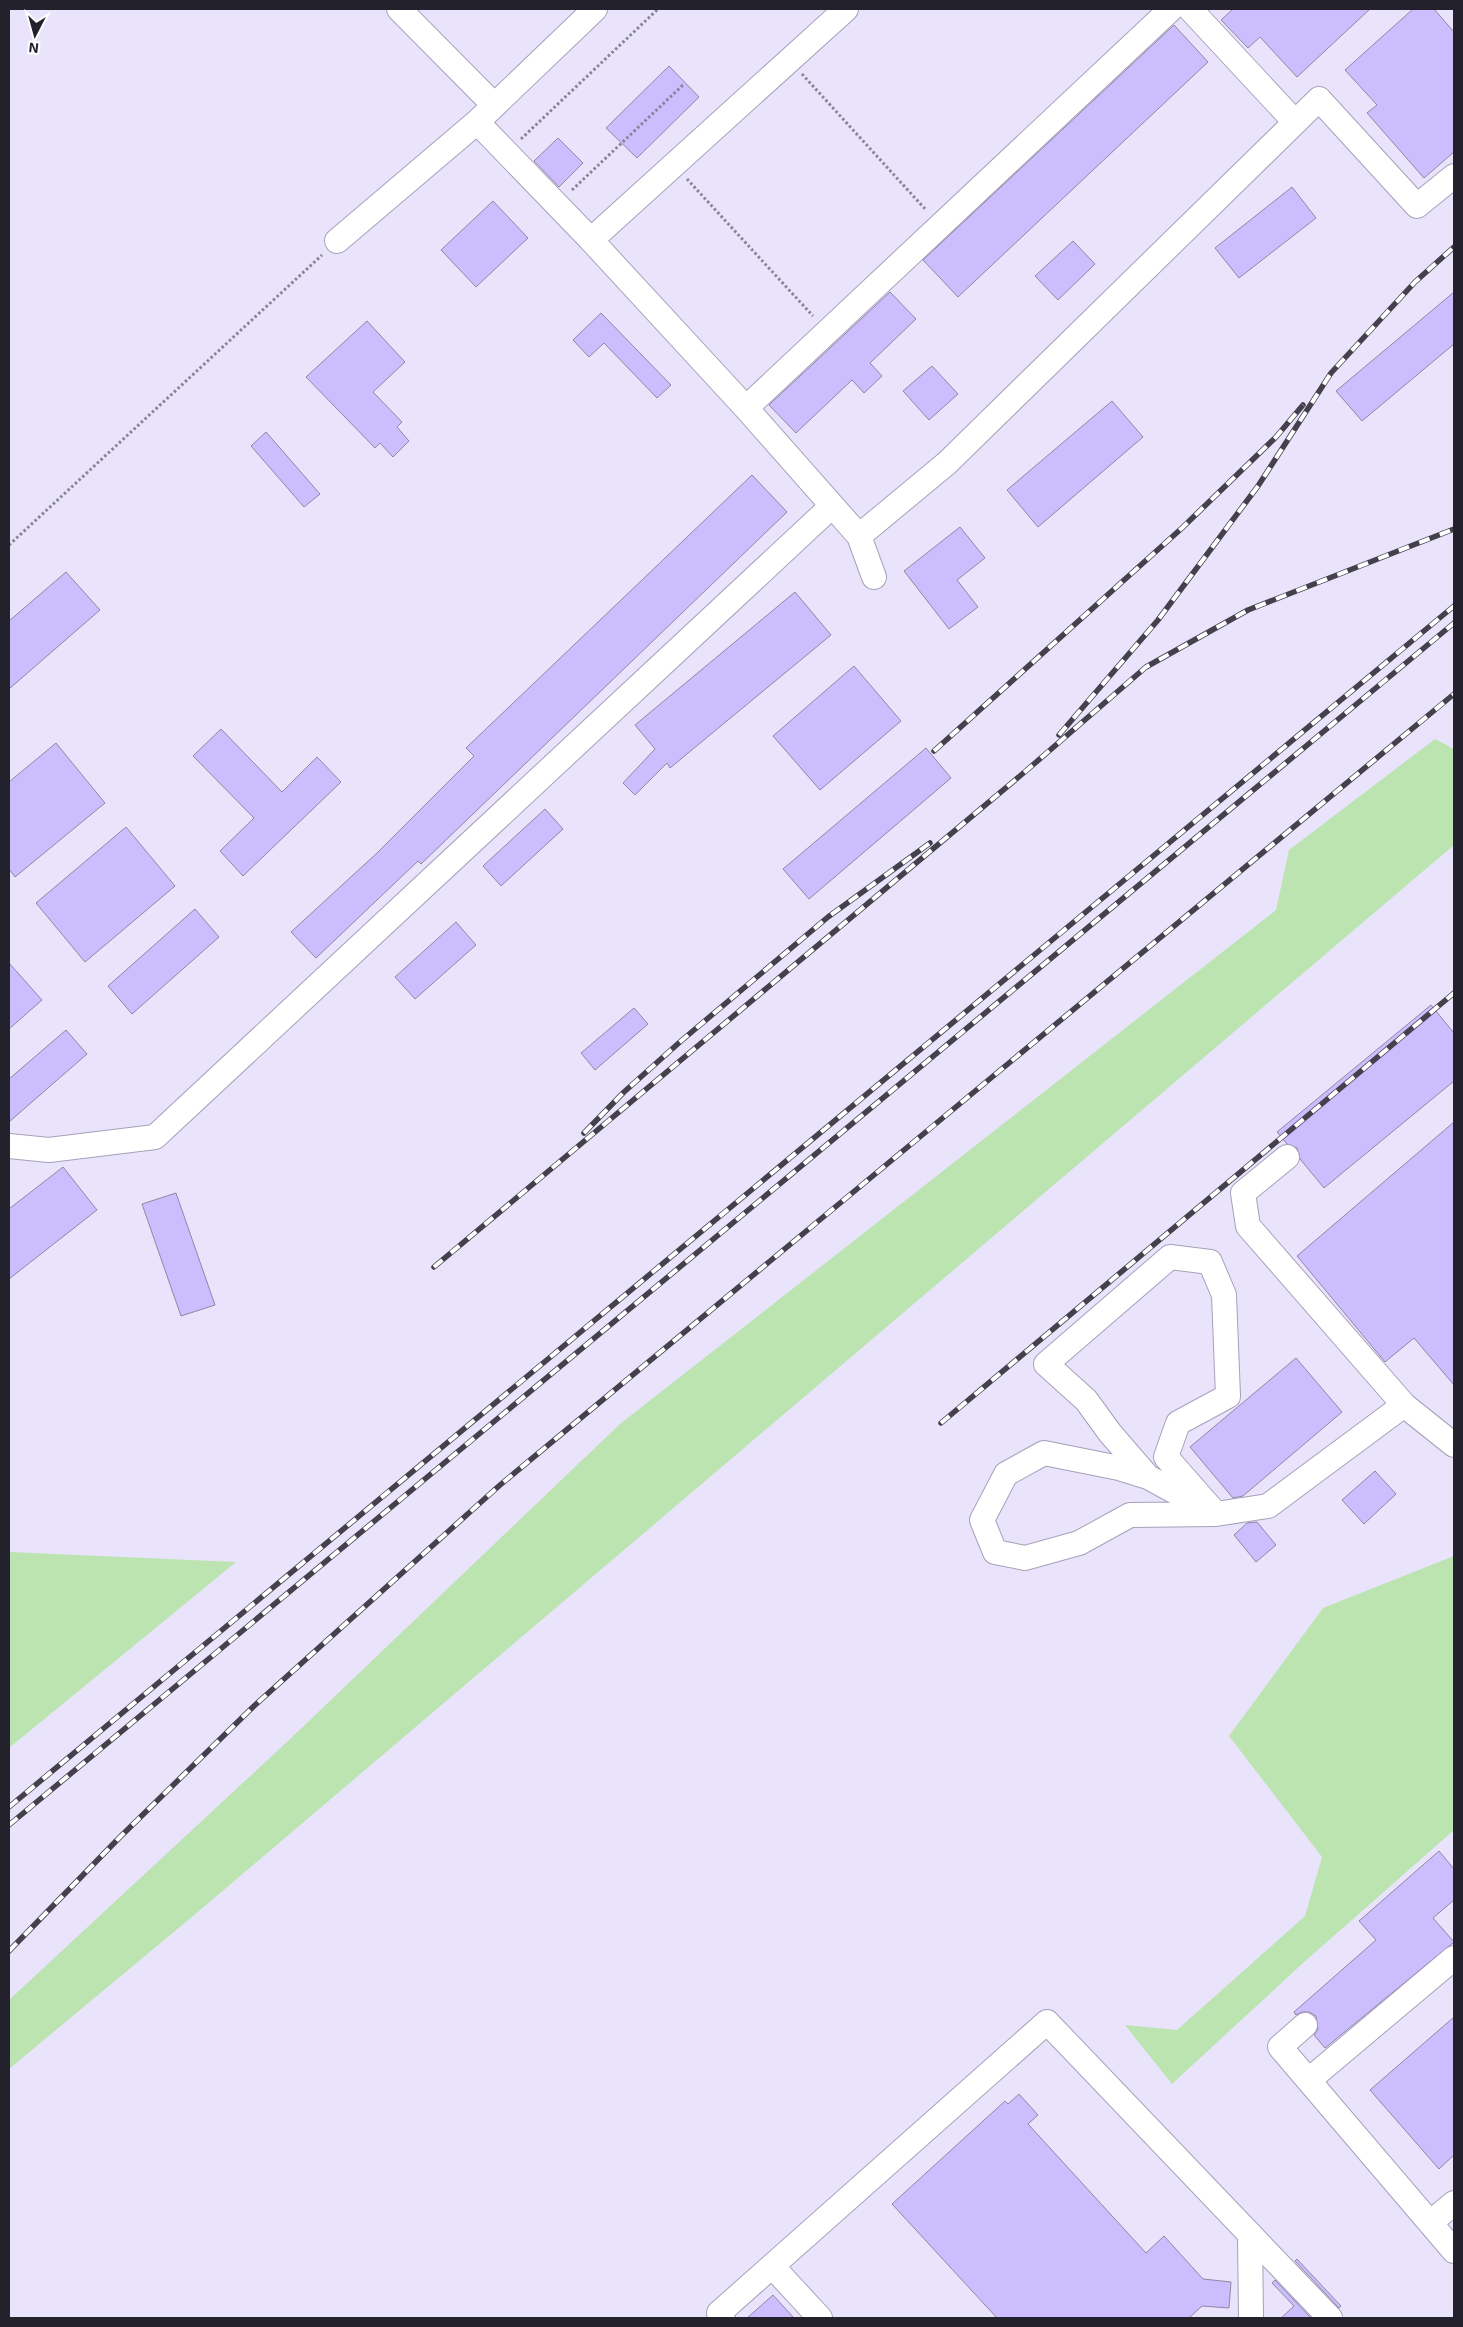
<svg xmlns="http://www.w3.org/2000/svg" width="1463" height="2327" font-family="'Exo 2',sans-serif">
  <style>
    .green { fill: #bbe4b0 }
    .building { fill: #ccbdff; stroke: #8e88a2 }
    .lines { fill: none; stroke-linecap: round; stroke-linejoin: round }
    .minor-casing { stroke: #a6a1bb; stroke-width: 26 }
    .path { stroke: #878494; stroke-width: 3; stroke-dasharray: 2.5 2.5; stroke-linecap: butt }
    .minor { stroke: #fff; stroke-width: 24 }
    .rail-casing { stroke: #44414d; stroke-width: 5.5 }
    .rail { stroke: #fff; stroke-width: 4; stroke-dasharray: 11; stroke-linecap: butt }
  </style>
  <rect width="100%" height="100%" fill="#e9e4fb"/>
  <!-- green -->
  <path class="green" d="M1435 739 1454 749V845L199 1911 9 2069V2000L289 1740 620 1424 1276 910 1289 850Z
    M9 1552 236 1562 9 1748Z
    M1454 1556V1830L1303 1963 1172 2084 1125 2025 1177 2030 1305 1916 1322 1857 1229 1736 1323 1608Z"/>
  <!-- building -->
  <path class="building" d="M1233 9H1370L1297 77 1260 37 1248 48 1221 20Z
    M1413 9H1434L1454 32V152L1424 178 1367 113 1377 105 1345 70Z
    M1174 25 1208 62 958 297 923 260Z
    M669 66 699 97 637 158 606 128Z
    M558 138 583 163 559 187 534 161Z
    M1292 187 1316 218 1239 278 1215 248Z
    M493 201 528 238 476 287 441 250Z
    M1073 241 1095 264 1058 300 1035 276Z
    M890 292 916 319 870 363 882 376 864 393 852 380 796 433 769 405Z
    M1454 292V344L1362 421 1336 391Z
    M601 313 671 385 657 398 604 343 589 357 573 340Z
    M367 321 405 362 373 392 402 422 397 427 409 441 393 457 380 443 375 448 306 377Z
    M932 366 958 394 929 420 903 391Z
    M1112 401 1143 437 1038 527 1007 490Z
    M266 432 320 494 304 507 251 446Z
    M752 475 787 512 421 864 418 861 316 958 291 932 377 853 474 756 466 748Z
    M960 527 985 558 957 580 978 607 949 629 904 571Z
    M66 572 100 610 9 689V621Z
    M795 592 831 635 670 768 667 763 635 795 623 783 655 749 635 725Z
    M854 666 901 721 820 790 773 736Z
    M221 729 282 792 317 757 341 782 243 876 220 851 254 818 193 756Z
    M56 743 105 803 15 877 9 869V782Z
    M926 748 951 778 809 899 783 869Z
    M545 809 563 829 501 886 483 866Z
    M126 827 175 886 85 962 36 903Z
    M195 909 219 937 132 1014 108 986Z
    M456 922 476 945 415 999 395 977Z
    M9 963 42 1000 9 1029Z
    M1431 1005 1454 1033V1081L1324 1188 1300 1159 1297 1148 1287 1144 1277 1132Z
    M634 1008 648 1024 595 1070 581 1053Z
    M66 1030 87 1054 9 1122V1079Z
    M1454 1122V1385L1414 1338 1385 1362 1297 1256Z
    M63 1167 97 1210 9 1279V1209Z
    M176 1193 215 1305 181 1316 142 1204Z
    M1296 1358 1342 1412 1243 1496 1233 1498 1190 1447Z
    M1375 1471 1396 1494 1364 1524 1342 1500Z
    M1257 1522 1276 1545 1256 1562 1234 1535 1247 1523Z
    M1439 1851 1454 1869V1900L1433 1918 1454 1942 1325 2048 1314 2035 1318 2029 1316 2016 1309 2012H1302L1296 2015 1294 2012 1376 1940 1359 1921Z
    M1454 2017V2155L1439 2169 1370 2090Z
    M1019 2094 1038 2115 1028 2124 1146 2253 1164 2236 1203 2279 1231 2282 1229 2308 1202 2306 1189 2318H997L892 2204 1005 2101 1008 2104Z
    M1297 2259 1341 2306 1339 2308 1295 2261Z
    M1275 2280 1311 2318H1281L1294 2306 1272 2283Z
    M773 2295 794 2318H747Z"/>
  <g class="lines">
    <!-- minor casing -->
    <g class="minor-casing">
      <path id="minor" d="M399 9 494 105
        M1190 9 1295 122
        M477 122 591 240 746 408 859 536 874 577
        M591 240 846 9
        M337 241 477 122 595 9
        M746 408 1171 9
        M859 536 947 463 1319 99 1417 206 1454 176
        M9 1146 49 1150 155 1137 832 506
        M1287 1157 1243 1193 1248 1226 1404 1405 1454 1445
        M1148 1477 1110 1433 1086 1400 1046 1364 1170 1257 1210 1262 1224 1295 1228 1396 1178 1423 1166 1457 1216 1514 1130 1515 1079 1543 1025 1558 995 1552 982 1520 1006 1474 1044 1453 1119 1468 1148 1477 1216 1514 1268 1506 1404 1405
        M1305 2025 1280 2047 1454 2251
        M1309 2080 1454 1958
        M1430 2223 1454 2203
        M1250 2234 1251 2318
        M772 2266 820 2318
        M723 2318 719 2313 1047 2022 1330 2318"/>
    </g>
    <!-- path -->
    <path class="path" d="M802 74 926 210
      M521 139 658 9
      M687 179 813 316
      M572 190 684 84
      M9 545 322 255"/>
    <!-- minor -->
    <use href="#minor" class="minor"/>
    <!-- rail casing -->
    <g class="rail-casing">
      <path id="rail" d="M1059 735 1158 620 1258 486 1331 373 1415 282 1454 247
        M934 751 1182 528 1276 437 1303 405
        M584 1133 624 1092 681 1041 828 917 930 843
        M434 1267 1027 770 1146 667 1248 610 1454 529
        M941 1423 1454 993
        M9 1807 1454 606
        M9 1825 1454 623
        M9 1951 119 1838 254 1706 500 1485 1454 694"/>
    </g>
    <!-- rail -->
    <use href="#rail" class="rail"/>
  </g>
  <!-- border -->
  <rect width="1463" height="2327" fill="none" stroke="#23212b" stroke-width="20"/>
  <!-- north arrow -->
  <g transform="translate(35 35) rotate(186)" stroke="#ffffff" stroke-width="4" paint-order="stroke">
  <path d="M0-4L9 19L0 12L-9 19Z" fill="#23212b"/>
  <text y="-8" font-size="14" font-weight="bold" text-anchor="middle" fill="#23212b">N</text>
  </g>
</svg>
